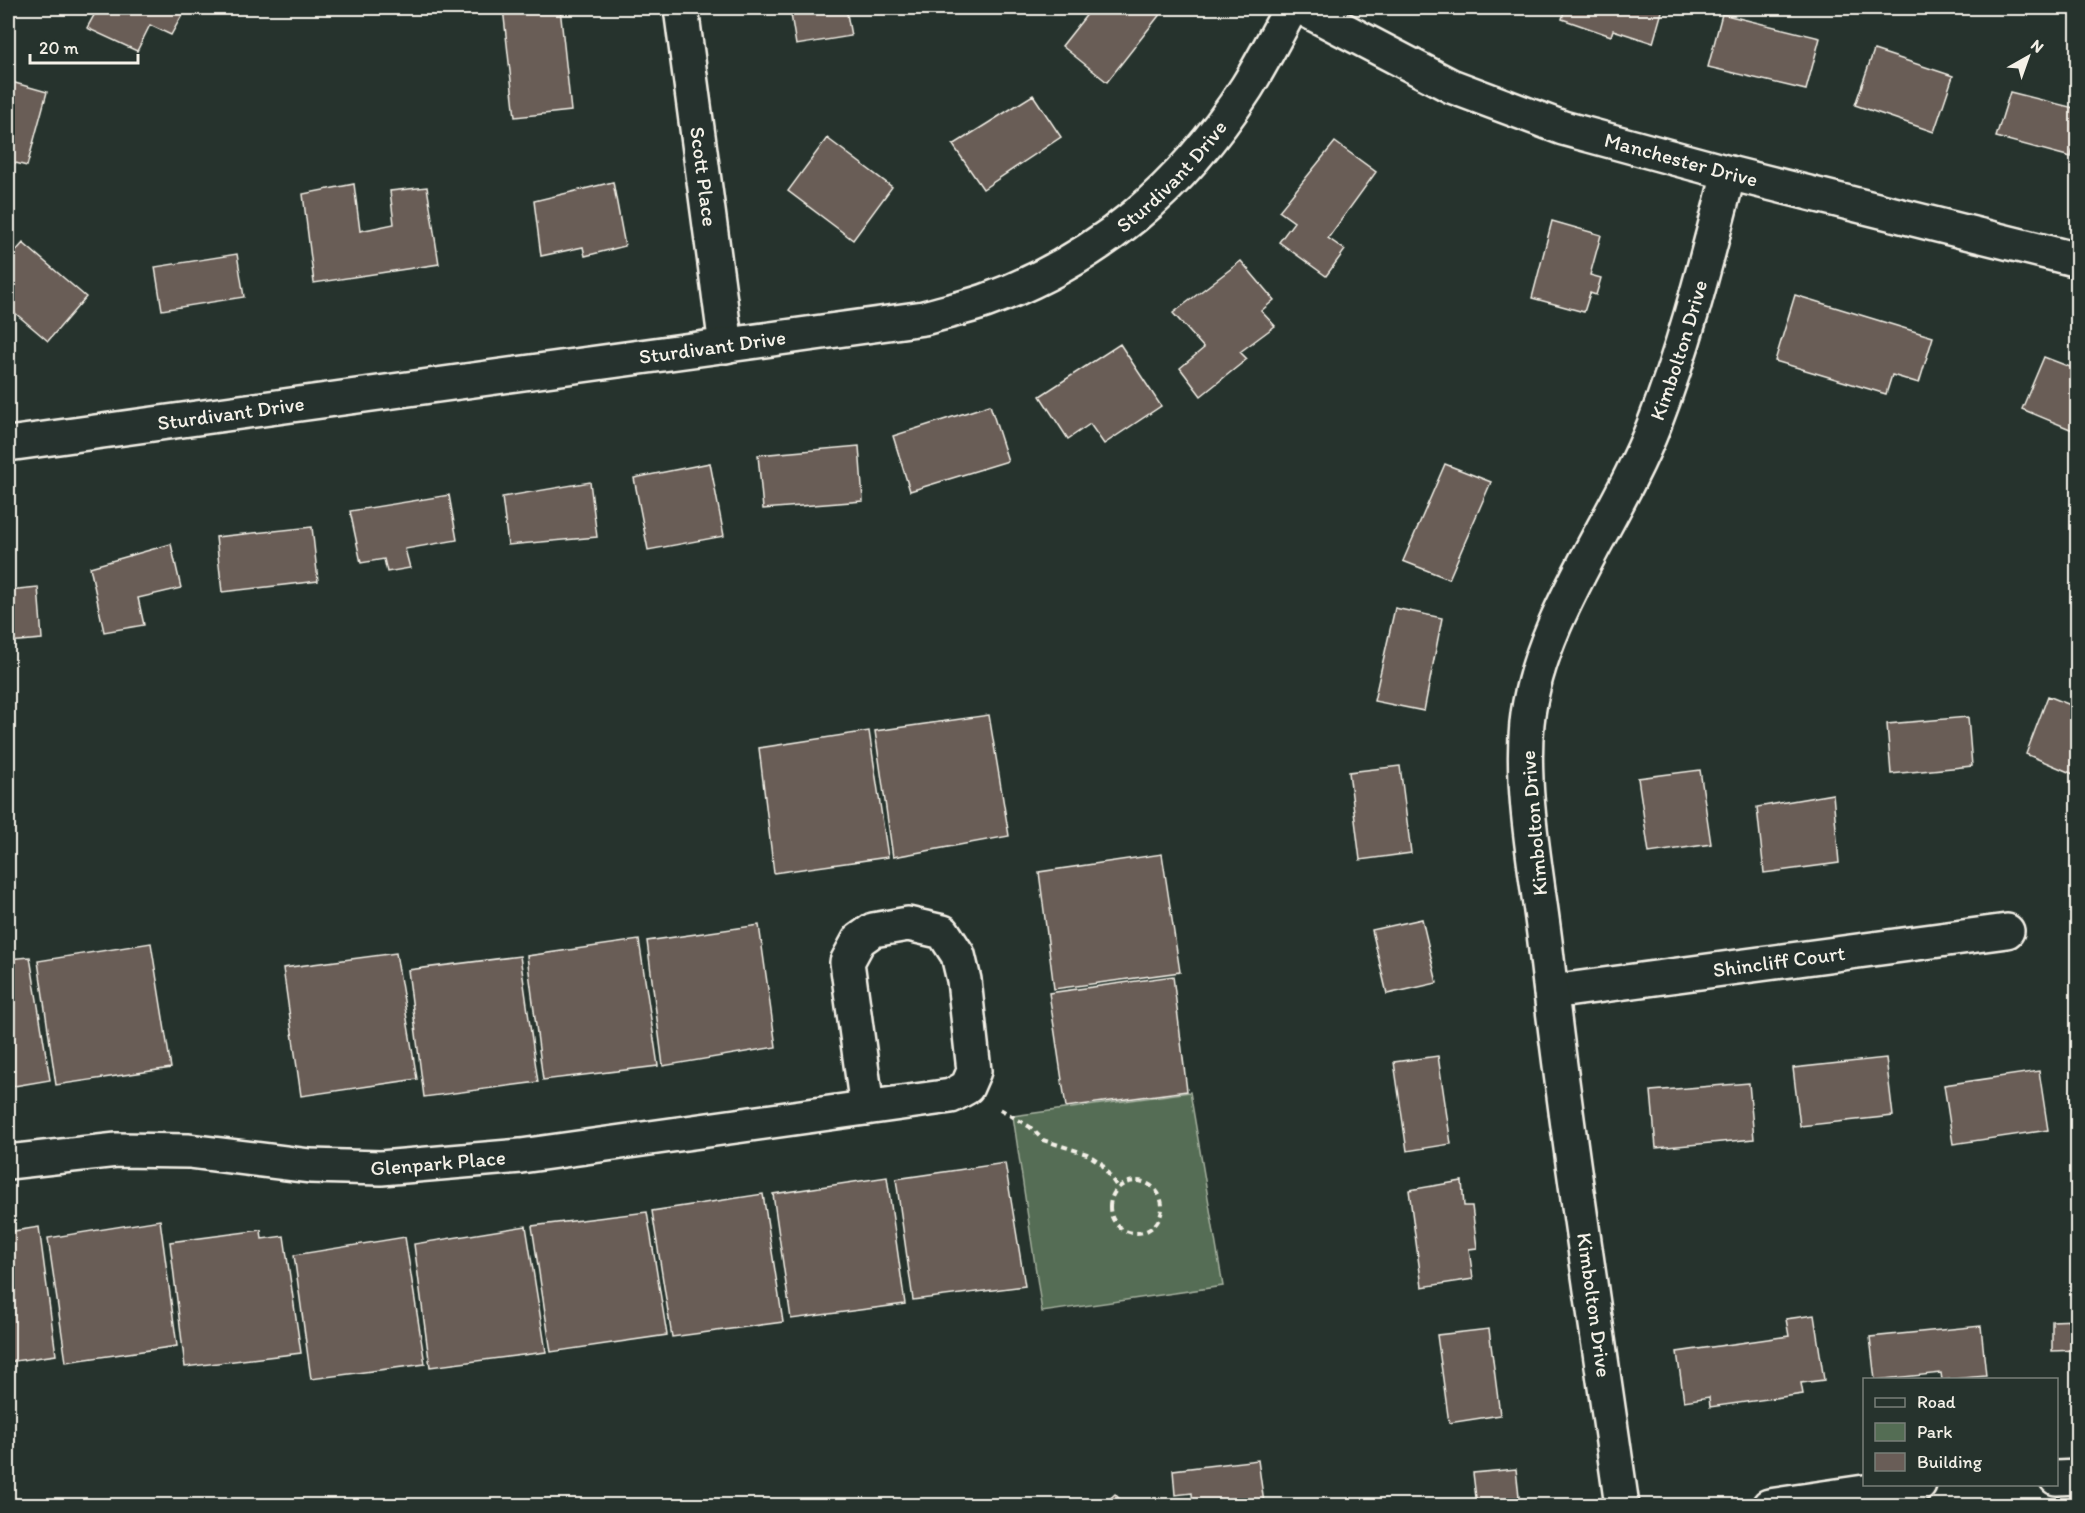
<svg xmlns="http://www.w3.org/2000/svg" width="2085" height="1513" font-family="Itim,sans-serif">
  <style>
    .green { fill: #546d54; stroke: #a4af9e; stroke-width: 1.5 }
    .building { fill: #695d57; stroke: #f4f1e8; stroke-width: 1.5 }
    .lines { fill: none; stroke-linecap: round; stroke-linejoin: round }
    .minor-casing { stroke: #f4f1e8; stroke-width: 38 }
    .path { stroke: #f4f1e8; stroke-width: 4; stroke-dasharray: 6 4.5; stroke-linecap: butt }
    .minor { stroke: #26332d; stroke-width: 33 }
    .labels { text-anchor: middle; stroke-width: 4.5; stroke-linejoin: round; paint-order: stroke }
    .street-label { font-size: 21px; fill: #f4f1e8; stroke: #26332d }
  </style>
  <rect width="100%" height="100%" fill="#26332d"/>
  <filter id="ink" filterUnits="userSpaceOnUse"><feTurbulence type="fractalNoise" baseFrequency=".0167" numOctaves="2"/><feDisplacementMap in="SourceGraphic" scale="12" xChannelSelector="R" yChannelSelector="G"/><feConvolveMatrix kernelMatrix="1 2 1 2 8 2 1 2 1" color-interpolation-filters="sRGB"/></filter>
  <g filter="url(#ink)">
    <!-- green -->
    <path class="green" d="M1190 1092 1223 1286 1042 1312 1013 1116Z"/>
    <!-- building -->
    <path class="building" d="M98 8H186L171 35 150 25 137 51 87 28Z
      M503 8H560L571 111 515 117Z
      M790 8H846L851 36 796 45Z
      M1092 8H1165L1107 82 1062 46Z
      M1565 8H1663L1653 43 1613 30 1611 36 1562 19Z
      M1722 14 1820 38 1806 90 1708 67Z
      M1874 50 1953 76 1934 132 1855 105Z
      M8 81 47 92 27 166 8 161Z
      M2010 92 2078 109V126L2071 157 1996 137Z
      M1033 95 1061 137 983 189 953 145Z
      M827 138 892 187 853 240 788 191Z
      M1335 142 1376 172 1328 238 1345 250 1326 276 1279 242 1294 222 1279 211Z
      M613 182 625 246 585 256 583 247 541 256 534 201Z
      M354 184 360 231 394 224 390 191 427 187 439 264 314 283 303 194Z
      M1552 221 1601 235 1590 275 1601 278 1596 295 1590 293 1584 312 1532 298Z
      M23 243 86 297 48 341 8 307V260Z
      M237 254 244 297 162 310 155 267Z
      M1241 261 1274 300 1261 311 1275 326 1240 352 1247 359 1201 396 1180 368 1204 348 1173 313Z
      M1795 295 1933 337 1919 383 1892 375 1886 394 1775 361Z
      M1120 344 1161 406 1104 444 1090 424 1068 439 1040 396Z
      M2044 357 2078 370V427L2075 431 2022 409Z
      M990 405 1008 461 910 491 893 436Z
      M859 446 863 501 763 509 758 455Z
      M710 463 724 536 648 550 634 478Z
      M1445 464 1491 482 1449 579 1403 561Z
      M590 482 597 537 508 545 502 497Z
      M449 495 457 540 405 549 410 568 387 572 384 559 361 563 350 511Z
      M312 527 318 581 222 592 216 537Z
      M171 544 181 588 138 598 144 625 104 632 90 567Z
      M38 587 42 639 8 642V590Z
      M1395 608 1442 618 1424 711 1374 701Z
      M2048 696 2078 708V776L2026 754Z
      M989 715 1009 836 893 857 875 731Z
      M1968 717 1972 766 1891 774 1887 724Z
      M869 731 888 857 774 873 759 748Z
      M1400 766 1411 853 1360 860 1349 772Z
      M1700 770 1711 844 1649 853 1638 778Z
      M1833 794 1839 863 1764 873 1757 807Z
      M1162 854 1180 972 1054 989 1039 872Z
      M1422 919 1437 983 1387 994 1372 930Z
      M759 925 776 1047 663 1066 647 941Z
      M639 940 658 1066 543 1080 527 956Z
      M151 943 171 1068 56 1085 38 961Z
      M396 953 417 1079 301 1096 283 968Z
      M520 956 538 1082 424 1097 408 970Z
      M30 957 50 1080 8 1087V959Z
      M1173 976 1187 1091 1066 1107 1049 993Z
      M1438 1056 1451 1144 1407 1151 1394 1062Z
      M1886 1058 1893 1116 1800 1126 1793 1068Z
      M2039 1071 2048 1130 1953 1144 1944 1085Z
      M1749 1083 1754 1139 1656 1148 1651 1091Z
      M1005 1163 1025 1286 913 1300 896 1179Z
      M887 1177 905 1304 791 1319 773 1194Z
      M1462 1181 1464 1206H1472L1477 1248 1469 1249 1473 1279 1422 1287 1409 1190Z
      M763 1194 783 1322 672 1337 652 1211Z
      M647 1212 667 1335 551 1352 532 1226Z
      M160 1220 177 1346 66 1362 48 1238Z
      M526 1226 546 1352 430 1367 414 1244Z
      M39 1227 56 1355 8 1362V1232Z
      M261 1230 262 1239 284 1236 301 1353 185 1367 170 1242Z
      M405 1237 425 1364 311 1379 294 1255Z
      M1814 1315 1824 1380 1801 1383 1803 1394 1710 1407 1709 1397 1684 1401 1677 1352 1789 1336 1786 1319Z
      M2078 1320V1350L2052 1351V1321Z
      M1981 1326 1986 1376 1942 1380 1941 1373 1875 1380 1870 1337Z
      M1489 1329 1500 1415 1449 1423 1437 1335Z
      M1258 1460 1264 1503 1193 1506 1192 1493 1175 1495 1173 1470Z
      M1516 1469 1520 1506H1477L1473 1473Z
      M1115 1494 1126 1506H1102Z"/>
    <g class="lines">
      <!-- minor casing -->
      <g class="minor-casing">
        <g id="minor">
          <path id="s1" d="M681 8 726 346"/>
          <path id="s2" d="M1302 8 1451 86 1563 128 1729 173 2078 260"/>
          <path id="s3" d="M8 444 924 318C944 312 965 308 985 301 1098 260 1182 188 1247 87 1263 61 1277 34 1291 8"/>
          <path id="s4" d="M1551 992 2007 931"/>
          <path id="s5" d="M8 1162 117 1150 189 1151 310 1166 381 1168 521 1156 951 1096 967 1087 974 1071 964 980 958 955 943 932 908 924 873 930 859 940 847 962 867 1108"/>
          <path d="M2056 1478 2078 1477"/>
          <path id="s6" d="M1622 1506C1596 1320 1567 1136 1546 950 1538 879 1520 793 1527 723 1537 621 1617 520 1654 425 1686 343 1707 257 1729 173"/>
          <path d="M1769 1506 1919 1484"/>
        </g>
      </g>
      <!-- path -->
      <path class="path" d="M1000 1109 1030 1127 1043 1140 1087 1154 1101 1163 1118 1188
        M1110 1207a26 26 0 1 1 52 0a26 26 0 1 1-52 0Z"/>
      <!-- minor -->
      <use href="#minor" class="minor"/>
    </g>
  </g>
  <g class="labels">
    <!-- street labels -->
    <g class="street-label">
      <text dy="7" stroke="none"><textPath href="#s2" startOffset="410">Manchester Drive</textPath></text>
      <text dy="7" stroke="none"><textPath href="#s3" startOffset="1215">Sturdivant Drive</textPath></text>
      <text dy="7" stroke="none"><textPath href="#s1" startOffset="170">Scott Place</textPath></text>
      <text dy="7" stroke="none"><textPath href="#s3" startOffset="711">Sturdivant Drive</textPath></text>
      <text dy="7" stroke="none"><textPath href="#s6" startOffset="1194">Kimbolton Drive</textPath></text>
      <text dy="7" stroke="none"><textPath href="#s3" startOffset="225">Sturdivant Drive</textPath></text>
      <text transform="translate(1534 823) rotate(-95)" y="7">Kimbolton Drive</text>
      <text dy="7" stroke="none"><textPath href="#s4" startOffset="230">Shincliff Court</textPath></text>
      <text dy="7" stroke="none"><textPath href="#s5" startOffset="432">Glenpark Place</textPath></text>
      <text transform="translate(1594 1305) rotate(82)" y="7">Kimbolton Drive</text>
    </g>
  </g>
  <!-- margin -->
  <rect width="2085" height="1513" fill="none" stroke="#26332d" stroke-width="30"/>
  <rect x="15" y="15" width="2055" height="1483" fill="none" stroke="#f4f1e8" stroke-width="2" filter="url(#ink)"/>
  <!-- legend -->
  <rect x="1863" y="1378" width="195" height="108" fill="#26332d" stroke="#787f78" stroke-width="1.5"/>
  <rect x="1875" y="1398" width="30" height="9" fill="#26332d" stroke="#787f78" stroke-width="1.5"/>
  <text x="1917" y="1408" font-size="18" fill="#f4f1e8">Road</text>
  <rect x="1875" y="1423" width="30" height="18" fill="#546d54" stroke="#787f78" stroke-width="1.5"/>
  <text x="1917" y="1438" font-size="18" fill="#f4f1e8">Park</text>
  <rect x="1875" y="1453" width="30" height="18" fill="#695d57" stroke="#787f78" stroke-width="1.5"/>
  <text x="1917" y="1468" font-size="18" fill="#f4f1e8">Building</text>
  <!-- north arrow -->
  <g transform="translate(2028 57) rotate(40)" stroke="#26332d" stroke-width="4.5" paint-order="stroke">
  <path d="M0-4.5L10 22L0 15L-10 22Z" fill="#f4f1e8"/>
  <text y="-9" font-size="16" font-weight="bold" text-anchor="middle" fill="#f4f1e8">N</text>
  </g>
  <!-- scale -->
  <path d="M30 54v9h108v-9" fill="none" stroke="#f4f1e8" stroke-width="3"/>
  <text x="39" y="54" font-size="18" fill="#f4f1e8" stroke="#26332d" stroke-width="4.5" paint-order="stroke">20 m</text>
</svg>
